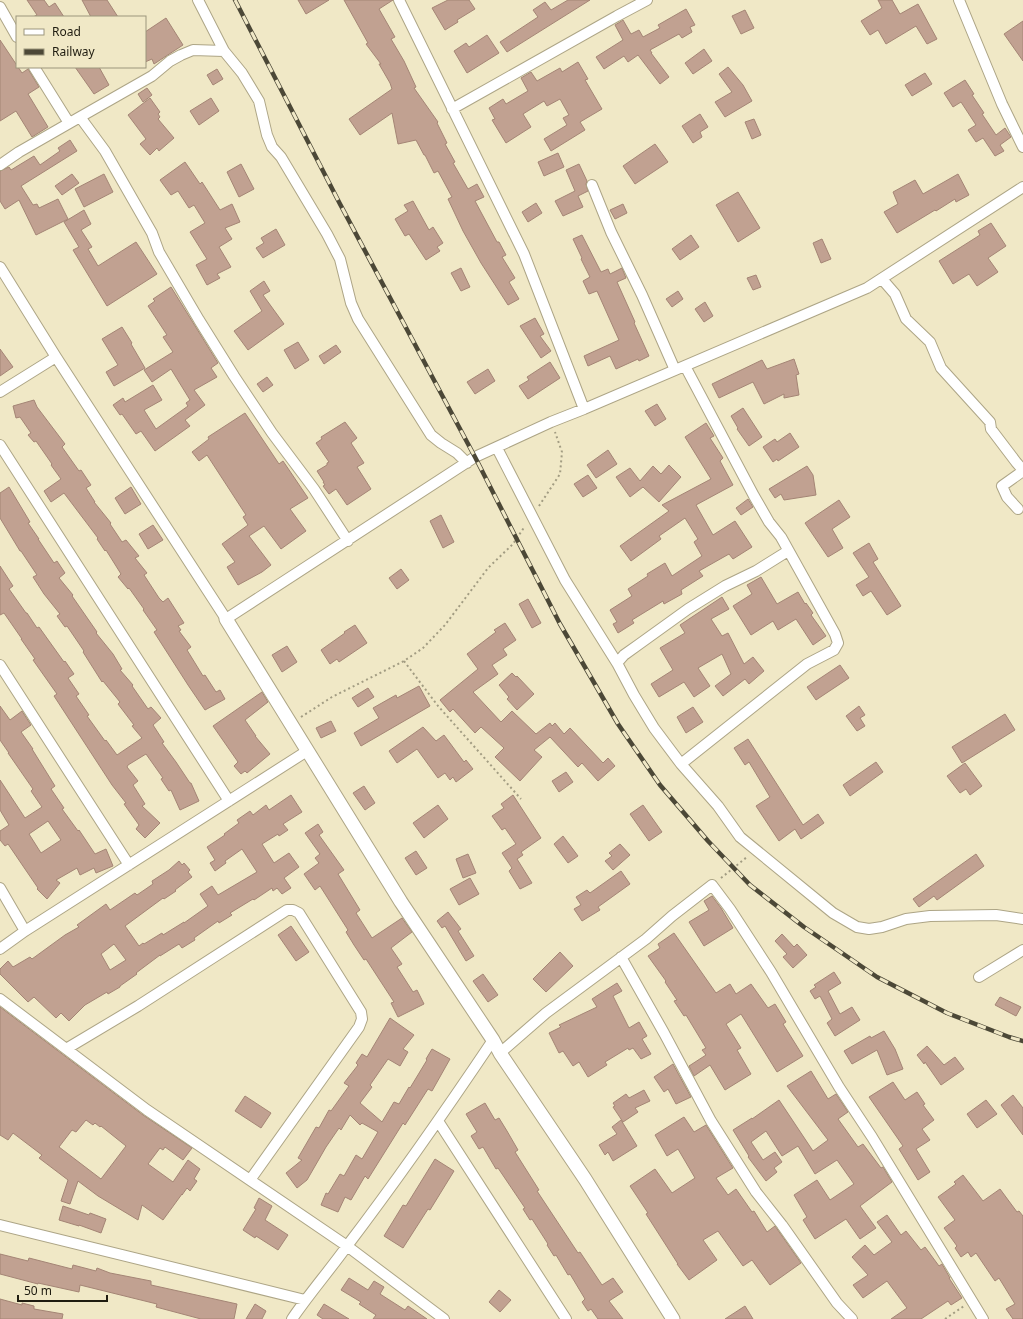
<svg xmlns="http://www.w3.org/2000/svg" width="1023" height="1319" font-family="'Noto Sans',sans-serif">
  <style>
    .building { fill: #c1a191; stroke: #a48575; fill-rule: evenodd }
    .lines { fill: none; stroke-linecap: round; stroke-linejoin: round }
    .minor-casing { stroke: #ada586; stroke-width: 12 }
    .tertiary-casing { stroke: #ada586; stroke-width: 15 }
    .path { stroke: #a29c82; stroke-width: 2; stroke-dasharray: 2 3; stroke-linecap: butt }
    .minor { stroke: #fff; stroke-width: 10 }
    .tertiary { stroke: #fff; stroke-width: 13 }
    .rail-casing { stroke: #4c4837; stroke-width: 4.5 }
    .rail { stroke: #f0e8c6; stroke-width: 3; stroke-dasharray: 9; stroke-linecap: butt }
  </style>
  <rect width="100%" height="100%" fill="#f0e8c6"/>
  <!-- building -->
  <path class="building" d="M27 0H44L49 7 55 3 64 17H33L37 15Z
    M82 0H107L118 17H91Z
    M298 0H329L306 14Z
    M344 0H393L379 9 395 37 391 39 404 61 416 87 414 88 438 122 437 123 447 143 445 144 455 162 453 163 468 189 477 184 484 197 475 201 497 242H499L506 255 502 257 515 278 509 282 519 299 508 305 481 263 463 231 448 199 452 197 438 171 434 173 425 155H424L416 140 398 144 392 113 360 135 349 119 392 89 390 83 379 64H381L366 44 368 43Z
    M448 0H469L475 9 457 20 458 22 445 30 432 8Z
    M568 0H590L507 52 500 42 538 17 533 10 545 2 551 10Z
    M878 0H892L900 14 918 4 937 39 927 44 916 26 886 44 878 30 870 35 861 21 882 8Z
    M686 9 695 25 690 27 692 32 682 38 679 34 650 50 652 53H651L669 77 660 84 638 55 628 62 624 56 604 69 596 57 623 40 615 25 620 22 623 20 631 34 639 30 643 37 660 28 658 25Z
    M745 10 754 28 741 34 732 16Z
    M166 18 183 45 154 64 152 59 145 62V32Z
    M1023 21V61L1004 34Z
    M487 35 499 53 467 73 454 51 466 43 469 47Z
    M0 40 22 73 28 69 39 87 28 94 48 127 32 137 16 111 0 121Z
    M704 49 712 61 693 74 685 63Z
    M578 62 588 79 585 80 602 109 580 122 585 130 551 151 544 139 567 125 563 118 569 115 560 99 547 106 544 101 523 114 531 127 506 143 492 120 495 119 489 108 503 99 506 104 528 91 521 78 531 72 537 81 560 68 562 72Z
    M75 67H99L109 85 94 94Z
    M728 67 743 85 752 101 725 117 715 102 732 92 719 74Z
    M217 69 223 79 213 85 207 75Z
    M925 73 932 84 912 96 905 85Z
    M965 80 974 94 972 95 984 113 982 114 996 135 1005 128 1011 137 1000 145 1004 151 995 156 983 138 976 142 968 130 976 125 961 102 953 107 944 93Z
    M147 88 152 95 143 102 138 94Z
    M150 98 160 112 158 114 160 117 158 119 174 138 159 151 157 148 150 155 140 144 146 139 128 115Z
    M211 98 219 111 199 125 190 111Z
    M700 114 708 127 700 132 702 137 693 143 682 126Z
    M754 119 761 135 752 139 745 122Z
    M70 140 77 151 21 186 33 205 37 204 39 208 58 199 68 219 36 235 19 200 5 209 0 201V171L9 167 11 170 34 156 40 165 60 151 58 148Z
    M655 144 668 162 635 184 623 166Z
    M558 153 564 167 544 176 538 162Z
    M185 162 200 184 202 182 220 210 232 204 240 222 225 228 232 239 219 247 231 267 217 274 220 278 207 285 196 265 207 259 190 232 205 223 194 205 189 208 178 191 171 195 160 180Z
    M241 164 254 189 239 197 227 172Z
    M579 164 587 181 586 184 588 191 578 196 583 207 563 216 555 201 575 191 566 170Z
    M72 174 79 183 62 195 55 186Z
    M104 174 113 192 84 207 75 189Z
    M958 174 969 195 956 202 955 199 936 211 935 210 897 233 884 212 898 204 893 192 915 180 923 194Z
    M738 192 760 228 738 242 716 205Z
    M413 201 429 230 433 227 443 243 437 247 440 251 426 260 409 234 405 236 395 219 408 211 404 205Z
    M536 203 542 213 528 222 522 212Z
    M623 204 627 213 615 219 610 210Z
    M84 210 91 224 81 230 92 247 88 249 98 266 136 242 157 274 107 306 73 250 79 247 64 222Z
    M991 223 1006 246 988 258 998 272 977 286 969 274 953 284 939 261 980 235 978 231Z
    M276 229 285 245 263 258 256 248 264 243 261 238Z
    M582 235 601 272 608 269 610 274 622 268 626 278 617 282 635 322 634 323 649 356 639 361 638 359 616 369 610 356 588 366 584 356 619 340 597 291 589 294 583 281 590 277 581 259 582 258 573 239Z
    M691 235 699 247 680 260 672 249Z
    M822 239 831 259 821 263 813 243Z
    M461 268 470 287 461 291 451 273Z
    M756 275 761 287 753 290 747 278Z
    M264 281 270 291 263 295 284 324 248 350 234 331 262 311 250 291Z
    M171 287 218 363 211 368 217 377 194 390 205 405 185 420 190 426 155 451 141 431 136 434 122 414 120 415 113 405 123 398 125 402 153 385 162 400 144 410 156 429 188 406 186 403 190 400 171 369 152 382 144 370 173 352 163 337 167 335 148 306 155 301 153 299Z
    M678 291 683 299 672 307 666 299Z
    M705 302 713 316 704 322 695 309Z
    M535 318 544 334 540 336 551 351 541 358 520 326Z
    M122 327 132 343 131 344 145 368 114 386 106 372 118 365 102 339Z
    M298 342 309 360 295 369 284 350Z
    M336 345 341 352 324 364 319 356Z
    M0 349 13 367 0 376Z
    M794 359 799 374 796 375 799 395 784 398V394L764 404 753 382 719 398 712 384 762 360 767 369Z
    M550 362 560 378 528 399 519 386 529 380 527 377Z
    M488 369 495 381 475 394 467 382Z
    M267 377 273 385 263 392 257 384Z
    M34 400 37 407 65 444 62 447 79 471 81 470 91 485 86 488 95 502H94L111 523 110 524 122 542 126 540 139 556 135 558 147 573 144 575 159 598 163 602 168 598 184 623 178 626 181 630 179 631 191 647 187 650 203 676 205 675 216 692 220 690 225 699 205 710 188 685 154 632 157 630 143 610 144 609 129 588 128 589 118 577 121 574 106 550 105 551 97 539 98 538 64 493 51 502 44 491 61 479 51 465 52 464 36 441 34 442 28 435 31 433 20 417 16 418 13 406Z
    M657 404 666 419 655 426 645 411Z
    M743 408 762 437 749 446 737 429 738 428 731 416Z
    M245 413 279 464 283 461 308 498 290 509 306 531 281 549 264 526 249 536 271 565 262 572 238 585 227 567 235 562 222 544 248 525 243 517 246 515 207 455 199 461 192 452 209 439 208 437Z
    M345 422 357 438 351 443 364 463 357 467 371 489 347 505 336 489 329 494 323 486 325 485 323 482H324L317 471 327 465V463L329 462 316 443 322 439 321 437Z
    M706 423 714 436 710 438 723 458 720 461 733 485 696 505 713 535 735 521 752 547 733 559 729 554 699 571 703 576 681 590 682 594 664 604 663 601 632 620 634 623 618 633 613 624 617 622 610 610 632 596 628 589 648 576 647 574 665 563 672 576 702 556 694 542 698 539 685 518 659 536 661 539 631 561 620 546 669 511 662 505 711 479 685 437Z
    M790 433 799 447 778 461 777 459 773 462 763 447 775 439 777 442Z
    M608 450 617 464 596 478 587 465Z
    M669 465 681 477 659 502 643 487 630 497 616 477 630 468 640 481 653 466 661 474Z
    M807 466 813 475 816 495 784 500 781 494 775 498 769 489Z
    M588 475 597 488 583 497 574 484Z
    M9 487 30 522 28 523 39 539H38L54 563 57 561 65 573 59 578 73 595 72 596 97 632 96 633 113 654 122 669 120 670 133 685 132 686 148 709 151 707 161 718 153 725 164 742 162 743 176 762 190 783H191L199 801 180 810 171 790 169 791 161 779 163 778 146 754 128 765 127 767 138 781 133 785 145 804 142 806 160 823 145 838 136 829 139 825 124 804 126 803 112 785 54 696 57 694 33 660 35 659 21 639H22L4 613 0 615V566L13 586 9 589 26 613H27L37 628 39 627 64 662 65 661 74 674 68 678 79 694 76 696 89 715 87 716 105 741 106 740 117 755 142 738 132 726 134 725 118 704 120 702 103 681 102 682 83 652 84 651 67 626 65 627 57 616 60 614 44 594 33 577 37 575 21 551H20L0 518V493Z
    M131 487 141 504 125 514 115 498Z
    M748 499 753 507 741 515 736 508Z
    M839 500 850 517 832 529 843 548 828 557 805 523Z
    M441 515 454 542 443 548 430 521Z
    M153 525 163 540 148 549 139 534Z
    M869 543 878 559 873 562 901 606 887 615 871 591 863 596 856 585 869 577 853 553Z
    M401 569 409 580 397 589 389 578Z
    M761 577 777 604 798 592 805 604 806 603 813 613 811 615 826 636 813 645 796 619 778 630 773 621 751 635 733 606 752 594 747 585Z
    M722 597 729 609 711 619 722 636 728 633 744 664 753 657 764 671 749 684 745 679 723 696 715 686 731 674 722 654 698 668 710 686 694 697 684 682 659 697 651 684 673 670 660 648 685 633 680 625Z
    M528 599 541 623 532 628 519 604Z
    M505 623 516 640 503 649 507 655 492 665 498 674 473 692 501 722 512 711 536 734 550 723 552 726 555 723 564 734 570 728 603 763 608 758 615 766 598 781 582 763 578 767 550 737 534 750 542 757 520 781 495 757 504 748 481 727 475 733 453 709 450 712 440 700 478 669 467 654 496 632 494 630Z
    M355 625 367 643 339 662 337 659 330 664 321 650 345 633 344 632Z
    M287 646 297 662 282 672 272 655Z
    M840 665 849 678 816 700 807 687Z
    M512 673 516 677 517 676 534 694 517 710 507 699 509 697 499 685Z
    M419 686 430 706 361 746 354 733 379 718 373 708 396 695 397 698Z
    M368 688 374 697 358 707 352 698Z
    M262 692 268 702 245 720 256 736H255L270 754 247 773 245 771 241 774 234 766 238 762 213 726Z
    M0 706 10 720 22 711 31 725 21 732 33 749H32L55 786 51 789 64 808 62 809 78 831 79 830 95 854 106 849 113 866 96 873 94 868 80 875 77 868 56 880 60 883 47 899 37 889 38 888 25 869 8 844 5 846 0 840V831L9 825 0 810V780L25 818 42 807 31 791 33 789 8 753H9L0 740ZM48 821 61 840 41 853 29 834Z
    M859 706 865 715 860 718 865 726 857 731 846 716Z
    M693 707 703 722 686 733 677 717Z
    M1005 714 1015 730 962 763 952 747Z
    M331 721 336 731 321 738 316 728Z
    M423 727 436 741 444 735 464 762 466 760 473 769 456 782 453 777 450 780 445 773 438 778 417 749 397 763 389 751Z
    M748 739 803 825 818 814 824 823 801 839 795 829 779 841 756 806 770 797 749 762 745 765 734 748Z
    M876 762 883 772 850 796 843 785Z
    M965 763 982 786 970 795 966 789 960 793 947 776Z
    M566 772 573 782 559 792 552 781Z
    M364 786 375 803 365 810 353 793Z
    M291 795 302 812 283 824 288 830 279 836 278 834 262 844 274 863 289 853 299 867 284 878 291 888 282 894 277 888 273 891 272 888 254 900 253 899 230 913 232 915 219 923 218 921 194 938 195 940 182 948 179 944 160 956V955L136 973 137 974 120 986V987L108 994 107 992 85 1005 69 1021 61 1013 56 1018 34 997 28 1002 0 974V969L8 961 13 967 30 957 32 959 65 935 79 927 77 925 106 904 110 910 135 893 137 895 153 884 152 881 169 870 179 861 182 865 184 863 190 870 188 872 192 877 175 890 176 891 164 899 163 898 125 926 139 946 143 943 144 944 162 933 163 935 184 922V923L208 906 200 894 212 886 218 895 257 872 242 849 225 861 226 863 215 871 210 863 215 860 207 847 225 835 224 834 239 823 237 820 250 811 253 815 266 805 269 810ZM114 944 126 960 110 970 101 954Z
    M513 795 541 838 521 852 523 855 517 859 532 883 520 889 509 871 512 868 502 853 516 844 505 828 502 830 492 816 504 808 501 804Z
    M438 805 448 819 424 838 413 823Z
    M643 805 662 832 649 841 630 814Z
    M318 824 323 832 319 835 344 870 338 874 360 910 356 913 372 938 402 918 412 932 391 948 402 964 397 967 413 992 417 990 424 1004 398 1017 391 1003 394 1002 366 959 364 960 354 945 346 932 348 930 320 886 315 890 304 874 319 863 315 858 320 854 305 833Z
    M563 836 578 856 568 863 554 844Z
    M620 844 630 855 613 870 605 861 612 856 609 853Z
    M416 851 427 868 416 875 405 858Z
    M468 854 476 873 463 878 456 859Z
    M976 854 984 866 937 900 934 896 919 907 913 899Z
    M621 871 630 884 598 907 600 910 582 921 574 909 581 905 576 897 587 890 590 893Z
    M470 878 479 894 459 905 450 889Z
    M712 896 721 908 733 928 704 946 689 922 709 910 704 901Z
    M448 912 461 929 458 931 474 956 466 961 445 926 442 928 437 921Z
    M291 926 309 952 296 961 278 935Z
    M674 933 716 993 730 984 736 994 751 984 768 1008 775 1004 786 1022 783 1024 803 1056 777 1072 741 1014 726 1024 741 1048 737 1050 751 1074 725 1090 710 1065 694 1076 689 1066 706 1055 702 1050 706 1048 686 1015 684 1016 674 1001 677 1000 665 982 666 981 648 956 660 948 658 944Z
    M782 934 794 947 797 944 807 955 793 968 783 957 787 954 775 941Z
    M560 952 573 966 546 992 533 979Z
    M834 972 841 983 828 991 840 1014 852 1007 860 1020 835 1036 827 1023 832 1019 820 996 815 999 810 991 816 987 814 985Z
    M483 974 498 995 488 1002 473 981Z
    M617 983 622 991 613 996 629 1028 639 1022 647 1036 642 1039 651 1054 641 1059 633 1048 629 1050 628 1048 605 1062 607 1065 588 1077 579 1062 573 1066 563 1051 559 1053 549 1033 561 1027 559 1025 597 1007 592 999Z
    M1000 997 1021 1007 1016 1016 995 1005Z
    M0 1007 143 1115 192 1148 183 1160 165 1147 163 1150 160 1148 148 1164 173 1182 188 1160 200 1169 194 1179 197 1181 190 1191 187 1188 182 1195V1194L163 1220 142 1205 138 1220 98 1196 78 1181 70 1204 61 1201 68 1180 39 1158 42 1155 13 1133 8 1140 0 1135ZM86 1120 93 1125 95 1123 100 1127 101 1126 126 1146 101 1179 59 1147 72 1130 76 1132Z
    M390 1018 414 1035 403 1049 408 1052 400 1066 388 1059 370 1085 372 1087 360 1103 382 1122 394 1102 399 1104 409 1087 410 1088 427 1060 426 1059 432 1049 450 1059 432 1091 428 1089 405 1125 403 1123 368 1179 365 1176 351 1200 345 1197 338 1212 321 1205 326 1193 328 1194 340 1174 344 1176 356 1155 362 1159 378 1132 362 1123 360 1125 350 1115 341 1130 339 1128 326 1147 307 1180 297 1188 286 1173 302 1160 298 1158 316 1127 319 1128 329 1110 331 1111 349 1086 344 1083 358 1065 356 1063 362 1054 367 1057Z
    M884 1031 895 1049 903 1069 887 1075 877 1050 852 1064 844 1051 870 1036 871 1038Z
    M927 1046 944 1065 955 1057 964 1069 941 1085 925 1062 924 1064 917 1055Z
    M673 1064 691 1097 676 1104 668 1089 664 1092 654 1077Z
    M811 1071 828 1099 836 1094 848 1112 838 1119 858 1147 863 1144 881 1168 883 1167 892 1182 860 1206 876 1228 860 1239 846 1219 815 1239 803 1220 807 1217 794 1195 817 1180 830 1200 854 1184 837 1160 815 1174 798 1146 782 1156 766 1131 751 1142 763 1160 775 1152 782 1162 774 1168 777 1172 766 1181 748 1157 749 1156 733 1130 752 1118V1119L779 1100 813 1151 828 1140 787 1086Z
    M893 1082 905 1100 917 1092 925 1104 923 1105 934 1120 922 1129 930 1140 916 1149 930 1172 918 1180 899 1149 903 1146 869 1097Z
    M644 1090 650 1101 635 1108 638 1112 623 1122 613 1107 615 1106 613 1103 626 1094 629 1098Z
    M1013 1095 1023 1108V1135L1001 1105Z
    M245 1096 271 1113 261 1128 235 1111Z
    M986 1100 997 1114 977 1128 967 1114Z
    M485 1103 495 1120 499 1118 507 1131 518 1150 515 1152 539 1190 537 1191 578 1253 580 1252 602 1285 613 1278 623 1292 609 1301 623 1319H598L591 1309 588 1311 582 1302 585 1299 570 1274 568 1275 556 1255 554 1256 547 1245 548 1244 532 1219 530 1220 523 1209 525 1208 498 1168 496 1169 483 1147 479 1149 471 1136 477 1132 466 1114Z
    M684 1117 694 1132 706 1125 733 1168 716 1178 728 1195 736 1189 752 1212 754 1211 767 1232 775 1226 801 1263 770 1285 752 1260 743 1266 718 1231 703 1240 717 1260 689 1280 677 1264H678L646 1214 648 1213 630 1186 655 1169 672 1193 695 1178 678 1149 667 1156 655 1135Z
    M621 1120 637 1146 613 1161 608 1152 605 1155 599 1145 617 1134 612 1127Z
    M435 1159 454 1171 430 1210 428 1209 403 1248 384 1236 403 1205 406 1206Z
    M963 1175 983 1201 1000 1189 1017 1212 1019 1211 1023 1216V1319H1013L1006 1309 1015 1304 999 1278 995 1281 976 1253 971 1257 968 1252 961 1257 955 1248 957 1246 944 1228 955 1220 938 1197 956 1184 954 1182Z
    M259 1198 272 1206 265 1220 288 1235 278 1250 256 1236 255 1238 243 1230 256 1209 254 1208Z
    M63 1206 89 1215 90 1213 106 1219 101 1233 79 1225V1226L59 1220Z
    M887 1215 901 1235 906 1231 921 1250 925 1247 939 1266 942 1264 950 1278H949L962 1298 951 1305 948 1301 921 1319H891L907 1308 887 1281 863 1298 853 1285 868 1275 852 1257 865 1245 874 1255 892 1242 877 1222Z
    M0 1254 28 1261 29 1258 72 1269 73 1265 96 1271 97 1268 110 1273 151 1281V1285L237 1304 234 1319H201L156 1307 157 1304 80 1285 79 1292 38 1283V1284L0 1274Z
    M349 1278 368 1290 374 1281 384 1287 380 1294 405 1310 408 1306 427 1319H373L376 1315 359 1304 361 1302 341 1290Z
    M499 1290 511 1300 500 1312 489 1302Z
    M0 1299 22 1305V1303L34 1306V1309L63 1314 62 1319H0Z
    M255 1304 266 1311 262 1319H246Z
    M324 1304 349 1319H323L317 1315Z
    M745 1306 753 1319H725Z"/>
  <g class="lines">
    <!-- minor casing -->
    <g class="minor-casing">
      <path id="minor" d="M198 0 224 51 242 73 259 101 267 135 272 147 281 157 327 234 340 259 351 303 358 319 431 435 441 443 457 453 467 463
        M399 0 524 254 584 409
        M959 0 1002 104 1023 147
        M0 7 17 37
        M34 67 69 123
        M452 109 617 16 647 0
        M80 117 152 76 170 61 181 55 193 50 224 51
        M0 165 19 152 80 117 105 151 152 233 159 252 199 320 234 376 272 433 314 489 348 541
        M592 185 611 232 642 295 675 370
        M0 267 56 357 226 619 475 457 551 422 584 409 867 288 1023 187
        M882 279 895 294 906 319 930 342 941 368 990 422 991 429 1016 462 1023 470
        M0 392 56 357
        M0 445 229 801
        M497 448 565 580 617 663
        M1018 509 1007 497 1002 486 1023 471
        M788 551 756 571 725 586 688 609 638 645 624 655 617 663 634 695 654 728 681 764 718 806 740 837 833 913 857 927 869 929 882 927 906 919 930 916 996 915 1023 919
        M0 665 129 865
        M681 764 807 664 834 650 838 643 835 634 781 537 769 522 754 496 685 366
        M0 888 25 931
        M0 949 25 931 307 751
        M621 957 664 1033 711 1121 756 1192 782 1225 837 1303 852 1319
        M979 977 1023 950
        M0 999 147 1110 347 1246 444 1319
        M66 1049 138 1006 287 910H293L299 913 361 1012 362 1019 359 1027 250 1180
        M500 1053 546 1013 646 939 672 916 712 885 730 909 771 972 839 1087 872 1137 983 1319
        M438 1121 566 1319
        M0 1225 305 1300
        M292 1319C309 1294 329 1271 347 1246 398 1179 446 1110 493 1040"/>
    </g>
    <!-- tertiary casing -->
    <g class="tertiary-casing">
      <path id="tertiary" d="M226 619 401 902 493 1040 500 1053 585 1179 673 1319"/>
    </g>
    <!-- path -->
    <path class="path" d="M539 506 560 474 562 452 555 432
      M404 661 438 706 521 799
      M301 717 332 697 404 661 423 648 445 625 488 568 513 544 525 526
      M721 878 747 857
      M945 1319 964 1306"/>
    <!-- minor -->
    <use href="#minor" class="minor"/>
    <!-- tertiary -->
    <use href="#tertiary" class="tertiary"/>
    <!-- rail casing -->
    <g class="rail-casing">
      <path id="rail" d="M235 0 340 204 475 457 560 624 618 724 660 785 708 841 750 885 804 927 877 977 947 1013 1009 1037 1023 1041"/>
    </g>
    <!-- rail -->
    <use href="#rail" class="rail"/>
  </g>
  <!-- legend -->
  <rect x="16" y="16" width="130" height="52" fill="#f0e8c6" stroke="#9c967d"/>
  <rect x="24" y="29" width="20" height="6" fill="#ffffff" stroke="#9c967d"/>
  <text x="52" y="36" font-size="12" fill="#1f1c10">Road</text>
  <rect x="24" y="49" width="20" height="6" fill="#4c4837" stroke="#9c967d"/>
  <text x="52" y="56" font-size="12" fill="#1f1c10">Railway</text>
  <!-- scale -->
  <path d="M18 1295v6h89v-6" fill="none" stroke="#1f1c10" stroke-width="2"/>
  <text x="24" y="1295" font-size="12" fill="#1f1c10" stroke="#f0e8c6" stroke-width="3" paint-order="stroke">50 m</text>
</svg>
